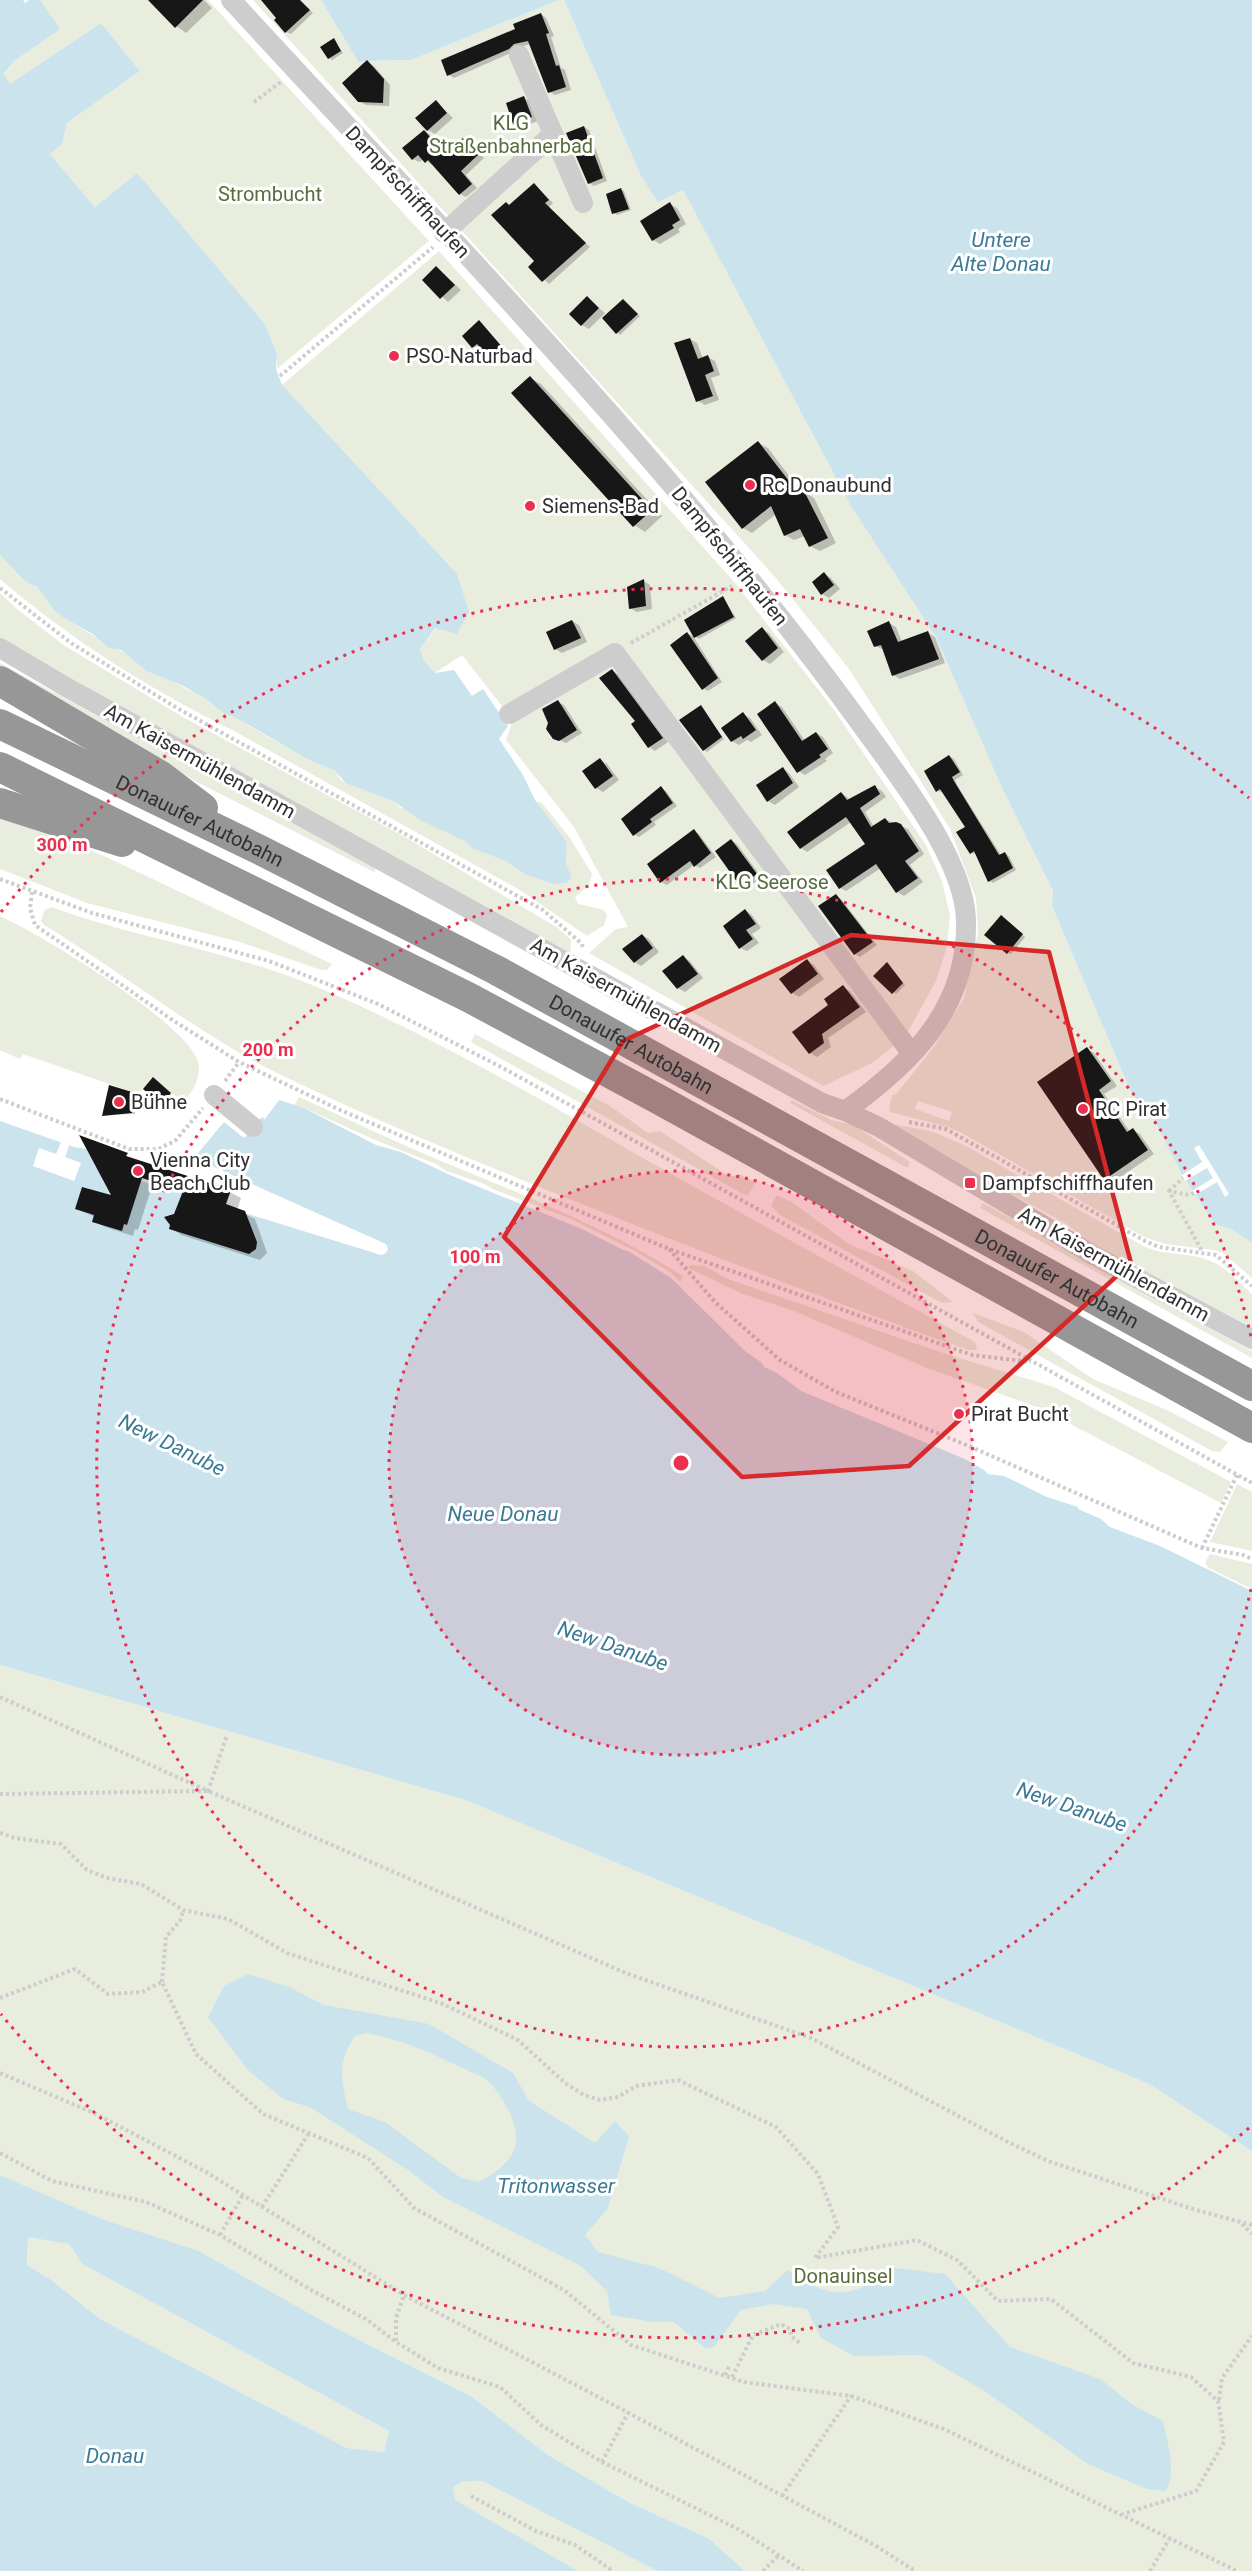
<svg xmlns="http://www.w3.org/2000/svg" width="1252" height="2571" font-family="Roboto,sans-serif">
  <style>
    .green { fill: #e8edde; fill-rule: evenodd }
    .water { fill: #cae3ed; fill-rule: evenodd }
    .pier { fill: #fff }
    .shadow { fill: #0003 }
    .building { fill: #171717 }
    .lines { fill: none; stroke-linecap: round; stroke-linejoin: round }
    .path { stroke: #cdcdcd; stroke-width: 4; stroke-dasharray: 3 3; stroke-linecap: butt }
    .minor { stroke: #cdcdcd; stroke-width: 20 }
    .highway { stroke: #979797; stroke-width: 30 }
    .marked { fill: #d62828; fill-opacity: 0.2; stroke: #d62828; stroke-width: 4.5; stroke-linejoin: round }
    .ring { fill: none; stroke: #ea304e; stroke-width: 3; stroke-dasharray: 3 6 }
    .poi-dot { fill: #ea304e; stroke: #fff; stroke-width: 2 }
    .labels { text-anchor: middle; stroke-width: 6; stroke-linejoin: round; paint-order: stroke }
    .park-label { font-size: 20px; fill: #576d3c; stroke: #fff }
    .street-label { font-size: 20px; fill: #303030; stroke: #fff }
    .poi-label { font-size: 20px; fill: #303030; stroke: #fff; text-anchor: start }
    .water-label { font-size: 21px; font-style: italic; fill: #3b7a95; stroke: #fff }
    .centre { fill: #ea304e; stroke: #fff; stroke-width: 3 }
    .ring-label { font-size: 18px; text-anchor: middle; font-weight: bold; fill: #ea304e; stroke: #fff; stroke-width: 6; stroke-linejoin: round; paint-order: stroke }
  </style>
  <rect width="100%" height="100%" fill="#fff"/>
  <!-- green -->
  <path class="green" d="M40 0H208L429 241 277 369V354L137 173 95 207 50 154 62 144 67 123 140 71 101 23 10 85 4 75 14 61 59 29Z
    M253 0H321L359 63 364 61 411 60 559 0H564L641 176 683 190 852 508 936 637 1002 788 1053 891 1052 906 1130 1090 1143 1110 1148 1108 1182 1175 1215 1224 1232 1230 1252 1243V1278L1223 1253 1214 1250 1165 1244 1144 1237 960 1132 948 1127 890 1112 889 1109 892 1095 896 1094 933 1048 964 998 978 932 976 898 950 829 917 775 849 669 775 577ZM918 1101 952 1112 949 1121 915 1109Z
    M439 251 736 584 834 710 926 845 942 881 950 916 947 947 936 981 905 1037 872 1063 823 1086 589 953 616 929 628 927 574 827 506 740 513 720 462 655 435 673 424 661 420 649 436 628 282 385Z
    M0 555C12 567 23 577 36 587 47 596 53 610 65 619L188 690 212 698 249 726 307 759 335 771 341 780 393 801 401 808 541 802 570 838 592 874 589 885 575 897 578 904 604 910 607 915 604 925 587 936 520 890 236 732C151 690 71 640 0 579Z
    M0 593 17 609 65 646 183 717 405 837 558 928 571 940 570 955 0 639Z
    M0 663 376 868 374 872 197 782 0 666Z
    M0 815 102 855 332 964 327 970H321L240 942 87 903 0 869Z
    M51 907C139 939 231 951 317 987 433 1036 541 1100 650 1162 758 1223 866 1282 975 1342L977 1347 976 1350H968C823 1298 680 1244 537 1186 448 1150 359 1113 273 1071 192 1030 122 972 44 925L41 921 44 911Z
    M0 916C42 935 180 1019 197 1059 203 1074 194 1090 184 1101L171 1093 154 1078 138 1094 23 1054 20 1059 0 1050Z
    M475 1034 610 1106 648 1133 660 1131 730 1177 740 1174 755 1183 749 1194 745 1195 471 1042Z
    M299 1097C346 1118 393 1141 441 1161 524 1195 607 1228 683 1276L680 1282 670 1272 635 1251 569 1218 495 1190 482 1183 446 1171 436 1164 375 1140 302 1107 294 1106Z
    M792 1100 831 1120 853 1125 910 1162 908 1168 790 1103Z
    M891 1124 931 1131 966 1146 1145 1247C1166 1256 1190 1252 1211 1261 1227 1268 1239 1283 1252 1294V1327L1099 1249 1065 1223 982 1178Z
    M777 1195 793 1203 849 1244 913 1271 953 1302 942 1303 780 1215 771 1206Z
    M983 1203 1252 1351V1358L980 1208Z
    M691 1265 704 1266 728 1279 940 1352 1054 1387 1231 1482 1221 1503 1040 1408 927 1368 794 1311 743 1294 688 1268Z
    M973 1313 1024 1332 1093 1379 1167 1410 1228 1442 1220 1452 1212 1451 978 1322Z
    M1237 1484 1252 1492V1551L1210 1542Z
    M1210 1554 1252 1564V1589L1209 1568 1205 1563Z
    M0 1665 465 1800 1149 2084 1252 2151V2571H745L708 2538 630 2503 548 2455 472 2397 330 2325 199 2251 102 2219 0 2175Z
    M28 2236 69 2244 82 2264 389 2431 384 2452 347 2448 100 2319 50 2279 27 2265Z
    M482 2481 496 2488 658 2571H578L454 2500 453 2488 461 2482Z"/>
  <!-- water -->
  <path class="water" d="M0 0H23L25 3 29 0H40L60 29 14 61 4 74 10 84 101 23 140 71 67 123 62 144 50 154 95 207 137 173 264 323 277 354 276 369 282 385 457 574 469 612 457 634 435 628 420 649 424 661 435 673 454 670 472 696 483 689 508 726 499 739 523 775 535 800 566 841C568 849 565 855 566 863 567 869 571 872 571 879L566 883 553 884 525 874 506 861 472 848 465 841 422 821 393 801 346 783 335 771 307 759 235 717 224 713 205 698 181 685 147 671 121 650 109 648 93 634 65 619 54 610 37 587 25 581 0 555Z
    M321 0H559L411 60 364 61 359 63Z
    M564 0H1252V1243L1232 1230 1215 1224 1182 1175 1148 1108 1143 1110 1130 1090 1052 906 1053 891 1002 788 936 637 852 508 683 190 658 202 641 176Z
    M279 1100 302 1107 376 1145 401 1152 450 1175 584 1230 623 1250 628 1251 671 1278 745 1351 762 1363 764 1367 777 1373 801 1391 965 1459 984 1470 988 1474 1004 1476 1047 1497 1078 1507V1509L1101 1519 1110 1527 1160 1546 1252 1591V2151L1149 2084 465 1800 0 1665V1121L74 1147 86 1149 96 1167 381 1255 386 1253 388 1249 386 1244 194 1158 224 1122 244 1138 262 1117 265 1119Z
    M248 1974 289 1987 324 2005 429 2024 513 2073 529 2101 595 2143 615 2121 629 2136 608 2208 585 2235 598 2252 659 2268 719 2298 765 2291 788 2270C833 2302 851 2298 895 2268L945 2274 1010 2347 1100 2379 1133 2405 1163 2421C1167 2441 1177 2472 1166 2491L1147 2489 1088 2464 986 2392 923 2355 854 2356 821 2338 807 2309 772 2304 741 2310 714 2347 706 2349 674 2322H654L611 2315 607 2291 581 2266 443 2197 408 2170 310 2107 283 2099 248 2070 208 2017 224 1986ZM366 2033C401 2039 433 2054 465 2069 472 2073 483 2076 489 2082 505 2099 526 2134 511 2156 503 2168 491 2175 479 2182L461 2178 385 2122 348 2109C341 2079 337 2062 355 2036Z
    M0 2175 102 2219 199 2251 330 2325 472 2397 548 2455 630 2503 708 2538 745 2571H658L482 2481 461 2482 453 2488 455 2500 578 2571H0ZM28 2237 69 2244 82 2264 389 2431 384 2452 347 2448 100 2319 50 2279 27 2265Z"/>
  <!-- pier -->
  <path class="pier" d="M62 1140 70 1143 65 1157 81 1163 74 1181 33 1166 39 1148 56 1154Z
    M1199 1145 1229 1194 1225 1197 1217 1182 1195 1195 1192 1191 1213 1178 1207 1168 1185 1181 1182 1175 1202 1162 1194 1148Z"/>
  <!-- shadow -->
  <path class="shadow" d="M150 0H204L212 8 186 33 176 26Z
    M263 0H299L313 13 291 34 286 32 278 18Z
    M541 14 546 18 554 36 551 37 561 68 565 70 571 90 555 95 550 92 531 44 520 47 515 51 454 78 449 75Z
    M334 40 343 53 332 60 329 58Z
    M367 62 374 66 390 85 389 106 366 105 359 101Z
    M524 98 530 102 538 121 521 127 514 123Z
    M436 102 453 118 435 134 428 130Z
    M584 127 589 130 607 181 594 186 589 183Z
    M425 131 430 135 447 155 463 140 484 158 466 175 477 188 466 197 460 194 434 164 432 165 424 159 419 162 413 159Z
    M534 184 553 203 549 207 590 247 549 284 530 267 536 261 510 206Z
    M621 190 624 191 631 210 617 215 614 213Z
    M670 204 677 208 686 224 678 229 680 232 660 244 653 240Z
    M437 268 461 290 448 302 424 280Z
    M587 298 605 313 589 329 582 325Z
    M624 301 640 316 620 335 604 318Z
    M480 322 511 357 501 366 480 345 476 348 473 347Z
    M690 339 697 343 703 359 708 357 715 361 720 375 711 378 719 400 705 405 698 401Z
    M530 378 541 384 662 516 645 532 634 525Z
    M758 443 768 448 802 493 804 492 814 498 836 543 820 551 810 546 805 536 794 540 785 535 776 514 752 533 743 528Z
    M824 574 831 578 840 589 829 598 822 594Z
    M644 581 650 585 652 609 637 612 630 608Z
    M723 598 736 618 699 639 696 637 686 621Z
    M572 621 579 625 587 642 562 653 555 649 548 633Z
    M889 623 896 627 902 642 928 633 935 637 945 663 900 679 893 675 884 650 875 646Z
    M762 629 769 633 784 652 770 664 763 660Z
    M687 633 693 636 722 682 708 691 703 688Z
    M612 671 618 674 668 742 655 751 649 747Z
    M558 702 564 705 582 733 566 743 554 738Z
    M775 703 782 707 805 741 816 733 823 737 833 753 825 759 827 761 805 775 798 771Z
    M701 707 724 739 707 752 704 750Z
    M743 714 750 718 762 735 751 742 747 740 739 745 732 741Z
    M949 756 954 759 963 775 955 780 957 785 1001 855 1005 853 1009 856 1016 870 993 883 989 881 977 854 971 853 967 828 944 792 937 791Z
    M600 760 607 764 619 780 603 792 596 788Z
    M783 769 789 773 799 787 775 805 768 801Z
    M875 787 882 791 886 797 865 812 874 827 885 819 908 829 924 854 910 865 923 882 904 896 897 892 881 868 846 891 840 888 867 844 851 822 807 852 801 848 842 793 850 800Z
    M661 788 666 791 677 806 654 822 656 825 639 837 634 834Z
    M694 831 699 834 716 857 700 868 694 865 667 885 661 882Z
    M731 840 737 844 762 878 747 888 741 885Z
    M836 896 841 899 877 945 860 957 855 954Z
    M746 911 752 915 761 928 752 934 759 943 747 951 740 948Z
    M1005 919 1025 937 1011 954 1008 953Z
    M642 935 649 939 659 952 641 966 635 962Z
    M683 957 690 961 703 978 685 992 678 988Z
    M807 961 814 965 824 979 799 997 792 993 781 980Z
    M888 963 905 985 896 994 875 976Z
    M843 987 850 991 866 1012 828 1038 831 1047 817 1057 810 1053 831 1005Z
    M1087 1049 1094 1053 1117 1086 1104 1094 1130 1132 1133 1130 1140 1134 1154 1154 1112 1183 1105 1179Z
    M157 1081 173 1096 164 1105 162 1103Z
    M131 1093 135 1095V1114L104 1115Z
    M82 1138 138 1161 230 1192 241 1198 237 1210 255 1219 267 1253 260 1260 181 1235 171 1228 184 1193 153 1183 138 1230 135 1229 133 1236 105 1227 94 1221 95 1217 77 1209 114 1198Z"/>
  <!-- building -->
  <path class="building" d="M148 0H203L175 28Z
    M261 0H300L310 10 285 33 274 20 276 18Z
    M541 13 549 33 546 34 556 66 559 65 566 87 548 93 528 41 514 44 509 49 447 76 441 60 515 29 513 24Z
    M334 38 341 51 328 59 320 47Z
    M367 60 384 79 383 103 358 102 342 83Z
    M524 96 532 117 513 124 506 103Z
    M436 100 447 113 427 131 415 118Z
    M584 126 603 178 588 184 566 133Z
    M424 130 445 154 463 138 479 154 461 171 472 184 459 195 428 160 425 163 418 155 412 160 402 148Z
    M534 183 549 200 545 203 586 243 542 282 528 267 534 261 491 215 506 202 509 205Z
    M621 188 629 209 612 214 606 194Z
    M670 202 680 220 672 225 674 228 652 241 640 221Z
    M436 266 455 285 440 299 422 280Z
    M587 296 599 308 581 326 569 314Z
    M623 299 638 314 616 334 602 318Z
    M479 320 509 355 497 365 477 344 472 348 462 336Z
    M690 338 698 359 708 355 714 371 705 375 713 396 696 402 674 343Z
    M530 376 652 510 633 527 511 393Z
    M758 441 799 494 804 491 828 538 809 547 800 529 784 536 771 506 742 529 705 482Z
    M824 572 834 585 821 595 812 582Z
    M644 579 646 606 629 609 627 587Z
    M723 596 734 617 694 638 684 620Z
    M572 620 581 638 554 650 546 632Z
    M889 621 898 642 928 631 939 659 892 676 881 645 874 647 867 631Z
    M762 627 778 648 762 661 745 641Z
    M687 632 718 678 702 690 670 645Z
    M612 669 663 738 648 748 631 724 635 721 599 678Z
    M558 700 577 730 559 741 553 739 546 729 548 723 542 709Z
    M775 701 802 741 816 732 828 749 819 755 821 757 797 773 757 714Z
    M701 705 722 737 703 751 679 720Z
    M743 712 756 730 743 739 741 736 731 742 721 728Z
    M949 755 960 772 952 777 954 781 999 855 1005 852 1013 868 988 882 974 851 970 854 956 832 965 827 940 789 936 792 924 771Z
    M600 758 613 776 595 789 582 771Z
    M783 767 793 783 767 802 756 785Z
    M875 785 880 794 860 808 871 827 885 818 889 823 896 822 901 824 919 851 905 861 918 878 896 893 876 864 839 889 826 870 865 844 846 817 800 849 787 832 841 792 847 800Z
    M661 786 673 803 650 819 652 822 633 836 621 819Z
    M694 829 711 853 694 867 690 861 660 883 647 864Z
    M731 839 757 874 740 886 715 851Z
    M836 894 873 942 854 955 818 906Z
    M745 909 756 924 746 930 753 939 739 949 723 926Z
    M1001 915 1023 934 1007 954 984 935Z
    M642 934 653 948 634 963 622 949Z
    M683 955 698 974 677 989 662 971Z
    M807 959 818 974 791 994 779 979Z
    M887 962 903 983 892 994 873 976Z
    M843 985 860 1007 822 1034 824 1043 809 1054 792 1032 828 1005 824 999Z
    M1087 1047 1111 1081 1099 1090 1127 1132 1133 1128 1148 1150 1104 1180 1037 1082Z
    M153 1077 171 1093 161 1105 143 1089Z
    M109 1085 132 1092V1113L102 1116Z
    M79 1135 128 1153 126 1156 231 1190 226 1204 245 1211 257 1242 256 1249 249 1254 169 1229 170 1225 164 1217 174 1214 183 1191 142 1178 127 1225 124 1224 122 1231 92 1222 94 1215 75 1209 82 1187 111 1195Z"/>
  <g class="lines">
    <!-- path -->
    <path class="path" d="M254 102 281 82
      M280 376 433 247
      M0 588 71 643 177 708 543 910 582 944 583 949
      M631 643 732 586
      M0 879 92 913 269 961 378 1004 503 1068 1252 1483
      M32 892 30 908 35 925 174 1021 239 1062 340 1110 669 1249 972 1355 1031 1362
      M225 1081 239 1062
      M0 1099 129 1149H158L175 1141 203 1108
      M909 1122 946 1129 1145 1241 1159 1247 1216 1255 1252 1286
      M1169 1191 1183 1178
      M1194 1193 1189 1195 1169 1191 1202 1251
      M669 1249 715 1302 780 1360 836 1392 964 1444 1202 1548 1243 1555 1252 1559
      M1202 1548 1237 1475
      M0 1697 208 1791 227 1735
      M0 1794 208 1791 628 1974 811 2038 1006 2141 1048 2161 1196 2210 1252 2225
      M0 1833 15 1838 61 1844 87 1870 107 1878 141 1884 183 1910 228 1919 287 1953 443 2004 518 2040 565 2083 584 2095 600 2100 618 2097 636 2086 678 2080 776 2127 818 2174 838 2227 815 2258 917 2240 957 2260 998 2301 1051 2299 1133 2363 1191 2377 1218 2401 1224 2442 1196 2491 1123 2514
      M162 1982 166 1937 180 1921 183 1911
      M0 1998 75 1969 108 1994 142 1992 162 1982 196 2054 263 2114 368 2158 414 2208 564 2290 631 2345 744 2382 851 2396 944 2429 1237 2571
      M0 2073 96 2114 206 2172 404 2295 610 2403 876 2546 915 2571
      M0 2153 52 2181 146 2202 220 2235 311 2290 366 2319 396 2342 438 2368 500 2387 541 2425 602 2462 738 2529 803 2571
      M262 2207 309 2133
      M1242 2224 1252 2234
      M220 2235 243 2195
      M396 2341V2318L404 2295
      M725 2375 730 2365
      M732 2377 753 2335 781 2324 790 2329 791 2336 800 2343
      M1219 2400 1222 2378 1252 2336
      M602 2462 628 2413
      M471 2496 536 2531 575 2545 613 2571
      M782 2496 851 2396
      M763 2571 779 2555
      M1150 2571 1170 2538"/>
    <!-- minor -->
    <path class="minor" d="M231 0C445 233 668 460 855 716 892 768 965 857 966 921 968 1008 912 1063 845 1111
      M519 55 583 203
      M444 233 553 134
      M0 648 66 687 822 1103 845 1111 879 1127 1093 1255 1252 1339
      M509 714 615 653 912 1054
      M214 1095 253 1127"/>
    <!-- highway -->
    <g class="highway">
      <path d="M0 681 161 776 203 808"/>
      <path id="s1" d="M0 724 258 849 496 970 1252 1386"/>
      <path d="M0 767 468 997 658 1099 1252 1428"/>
      <path d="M0 803 122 842"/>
    </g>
  </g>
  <!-- marked area -->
  <path class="marked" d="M851 935 1049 952 1131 1263 909 1466 742 1477 504 1237 623 1041Z"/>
  <!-- distance rings -->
  <circle cx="681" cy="1463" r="292" fill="#ea304e" fill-opacity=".12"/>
  <g class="ring">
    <circle cx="681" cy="1463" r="292"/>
    <path d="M1251 1589A584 584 0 1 1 1251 1337"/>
    <path d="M1249 2128A875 875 0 0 1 1 2014M1 912A875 875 0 0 1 1249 798"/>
  </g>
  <!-- markers -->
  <g class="poi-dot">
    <circle cx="394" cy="356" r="6"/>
    <circle cx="750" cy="485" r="6"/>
    <circle cx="530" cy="506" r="6"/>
    <circle cx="119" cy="1102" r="6"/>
    <circle cx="1083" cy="1109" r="6"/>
    <circle cx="138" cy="1171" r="6"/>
    <rect x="964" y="1177" width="12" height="12" rx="3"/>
    <circle cx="959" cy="1414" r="6"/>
  </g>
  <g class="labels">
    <!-- park labels -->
    <g class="park-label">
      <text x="511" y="130">KLG<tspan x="511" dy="23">Straßenbahnerbad</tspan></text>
      <text x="270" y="201">Strombucht</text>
      <text x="772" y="889">KLG Seerose</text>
      <text x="843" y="2283">Donauinsel</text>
    </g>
    <!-- street labels -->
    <g class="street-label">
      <text transform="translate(408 192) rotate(47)" y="7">Dampfschiffhaufen</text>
      <text transform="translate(730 556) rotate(51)" y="7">Dampfschiffhaufen</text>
      <text transform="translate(200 761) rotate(29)" y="7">Am Kaisermühlendamm</text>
      <text dy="7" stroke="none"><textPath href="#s1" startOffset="222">Donauufer Autobahn</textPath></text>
      <text transform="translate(626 995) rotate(29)" y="7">Am Kaisermühlendamm</text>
      <text dy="7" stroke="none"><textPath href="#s1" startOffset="708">Donauufer Autobahn</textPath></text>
      <text transform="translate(1114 1264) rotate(29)" y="7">Am Kaisermühlendamm</text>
      <text dy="7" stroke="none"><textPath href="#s1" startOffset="1194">Donauufer Autobahn</textPath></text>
    </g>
    <!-- poi labels -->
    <g class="poi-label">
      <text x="406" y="363">PSO-Naturbad</text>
      <text x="762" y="492">Rc Donaubund</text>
      <text x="542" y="513">Siemens-Bad</text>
      <text x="131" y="1109">Bühne</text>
      <text x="1095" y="1116">RC Pirat</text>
      <text x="150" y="1167">Vienna City<tspan x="150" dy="23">Beach Club</tspan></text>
      <text x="982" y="1190">Dampfschiffhaufen</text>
      <text x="971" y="1421">Pirat Bucht</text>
    </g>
    <!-- water labels -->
    <g class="water-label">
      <text x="1001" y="247">Untere<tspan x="1001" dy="24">Alte Donau</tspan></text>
      <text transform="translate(172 1445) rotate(26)" y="7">New Danube</text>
      <text x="503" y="1521">Neue Donau</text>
      <text transform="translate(613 1646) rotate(19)" y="7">New Danube</text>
      <text transform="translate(1072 1807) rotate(19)" y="7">New Danube</text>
      <text x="556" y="2193">Tritonwasser</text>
      <text x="115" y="2463">Donau</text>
    </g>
  </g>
  <circle cx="681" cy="1463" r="9" class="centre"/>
  <g class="ring-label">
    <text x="62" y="851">300 m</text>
    <text x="268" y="1056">200 m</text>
    <text x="475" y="1263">100 m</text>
  </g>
</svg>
